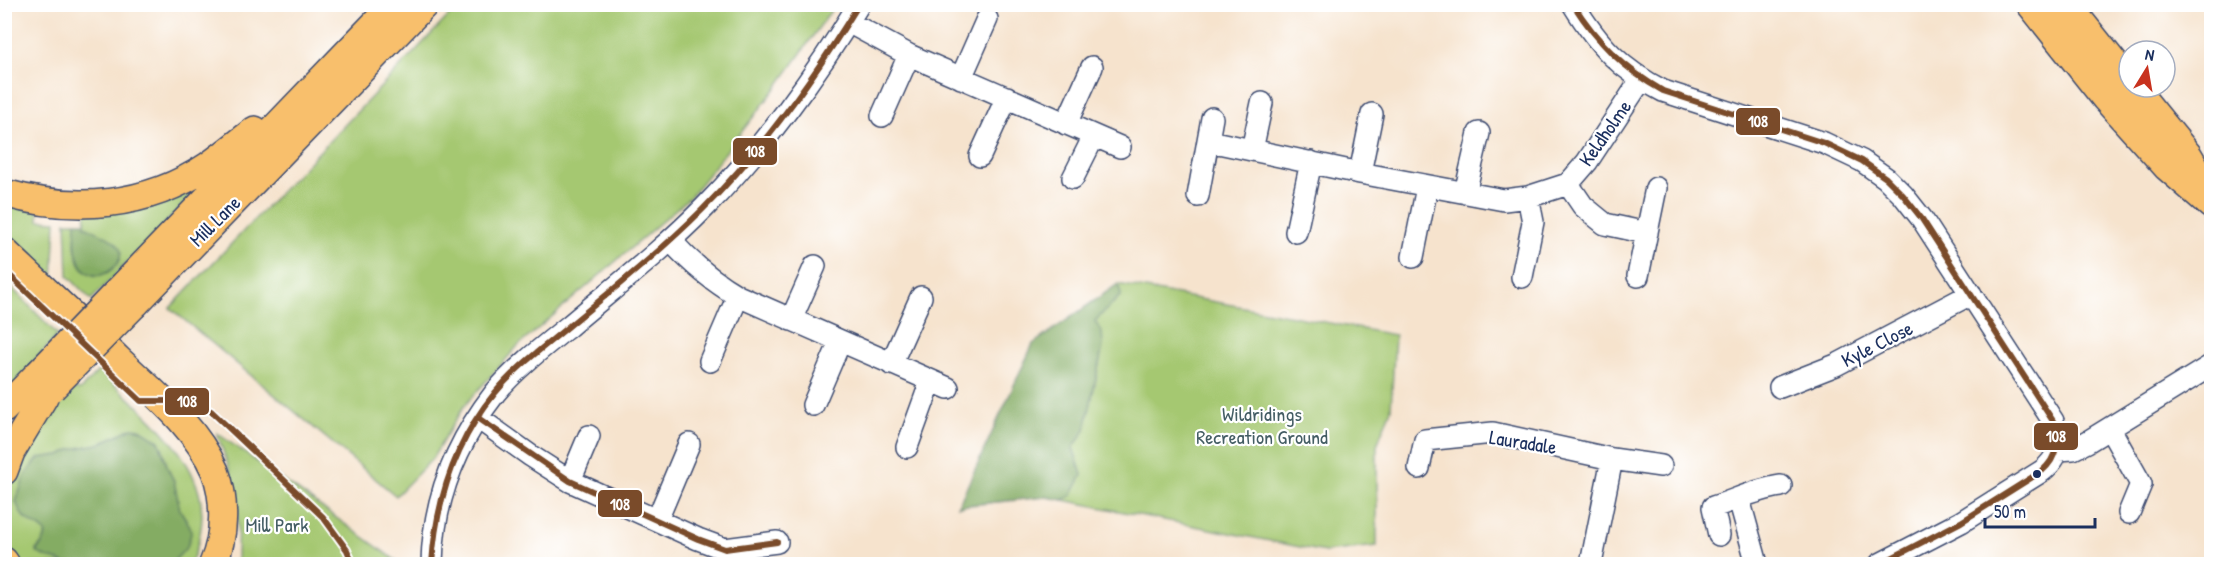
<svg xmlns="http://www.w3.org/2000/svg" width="2216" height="569" font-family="'Patrick Hand',sans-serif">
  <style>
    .green { fill: #a5c871; stroke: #607c68; stroke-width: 1.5 }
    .forest { fill: #84ac63; stroke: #506e60; stroke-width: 1.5 }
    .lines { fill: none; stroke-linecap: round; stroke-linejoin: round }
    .minor-casing { stroke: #3c4a6f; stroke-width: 24 }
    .major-casing { stroke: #3c4a6f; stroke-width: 30 }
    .highway-casing { stroke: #3c4a6f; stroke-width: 33 }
    .minor { stroke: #fff; stroke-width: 21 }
    .major { stroke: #f8bf6c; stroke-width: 27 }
    .highway { stroke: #f8bf6c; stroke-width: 30 }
    .major-bridge-casing { stroke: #3c4a6f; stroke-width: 30; stroke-linecap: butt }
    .major-bridge { stroke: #f8bf6c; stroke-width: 27 }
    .bus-1-casing { stroke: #fff; stroke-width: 10 }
    .bus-1 { stroke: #7a4b2a; stroke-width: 6 }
    .bus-dot { fill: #1b2f5e; stroke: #fff; stroke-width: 2 }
    .labels { text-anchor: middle; stroke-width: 4.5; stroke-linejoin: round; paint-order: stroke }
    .street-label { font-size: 20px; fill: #1b2f5e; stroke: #fff }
    .park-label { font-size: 20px; fill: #445d64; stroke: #fff }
    .line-badge { stroke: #fff; stroke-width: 2 }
    .badge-label { font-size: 16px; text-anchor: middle; font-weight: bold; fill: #fff }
  </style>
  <rect width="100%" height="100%" fill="#fff"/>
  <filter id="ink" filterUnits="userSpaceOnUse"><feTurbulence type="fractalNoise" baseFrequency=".0167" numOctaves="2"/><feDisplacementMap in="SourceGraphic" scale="12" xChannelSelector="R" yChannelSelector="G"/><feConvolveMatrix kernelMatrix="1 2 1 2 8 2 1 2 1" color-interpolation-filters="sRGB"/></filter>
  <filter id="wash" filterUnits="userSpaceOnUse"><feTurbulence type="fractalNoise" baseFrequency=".008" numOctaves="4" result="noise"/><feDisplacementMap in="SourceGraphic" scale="24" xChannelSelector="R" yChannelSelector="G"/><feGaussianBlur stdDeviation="1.35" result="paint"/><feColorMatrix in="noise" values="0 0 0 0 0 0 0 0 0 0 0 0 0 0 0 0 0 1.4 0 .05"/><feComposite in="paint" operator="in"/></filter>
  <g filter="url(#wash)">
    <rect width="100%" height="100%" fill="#f6e3cd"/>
    <!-- green -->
    <path class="green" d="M460 4 835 5 777 87 691 196 517 347 464 406 432 459 396 496 170 308Z
      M230 156 91 300 68 276 66 222H76C76 230 75 238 75 246 79 277 102 288 120 258L112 241 85 226 86 211Z
      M4 203 39 211V220L56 221 53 281 5 237Z
      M4 280 58 335 4 396Z
      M1118 284 1395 335 1391 409 1377 445V546L1325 552 1063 500 1071 496 1082 475 1073 448 1085 430 1103 346 1094 321 1121 295Z
      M99 370C143 413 215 464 200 534 198 545 195 555 190 564H171L190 541 186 519 180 511 177 501 174 481 168 469 162 447 148 434 132 428 99 444 73 449 60 455 39 458 25 476 16 502C18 506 20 512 23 516 34 529 59 527 36 550L65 564H16C7 548 5 534 5 516 5 507 3 496 5 488 12 455 52 414 74 389L80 390Z
      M217 433 401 564H237L238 495Z"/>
    <!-- forest -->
    <path class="forest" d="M76 222H85V226C95 231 116 239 120 249 127 266 88 295 77 255 74 244 76 233 76 222Z
      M1118 284 1121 295 1095 321 1102 332 1103 345 1085 430 1073 448 1082 475 1071 496 1063 500 1046 497 958 506 1033 344Z
      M132 428 140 429 159 441 168 469 174 481 180 510 190 526 191 534 187 547 171 564H65C54 556 48 562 36 551 60 526 33 529 23 516 20 512 18 506 16 502L25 475 39 458 60 455 73 449 99 444Z"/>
  </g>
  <g filter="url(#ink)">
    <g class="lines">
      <!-- minor casing -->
      <g class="minor-casing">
        <path id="minor" d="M1573 4C1599 46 1620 69 1663 91L1824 143 1862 161 1886 178 1903 195 1922 219 2053 421C2059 444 2062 455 2042 471L1961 522 1880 564
          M848 22 909 55 1120 147
          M961 78 987 19
          M882 116 909 55
          M1066 124 1092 67
          M1209 141 1360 173 1504 200 1528 197 1568 184 1587 162 1641 80
          M1252 150 1262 103
          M980 156 1007 97
          M1360 173 1372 114
          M1073 178 1094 136
          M1568 184 1583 206 1605 224 1647 233
          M1465 193 1479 133
          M1198 196 1212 118
          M1296 232 1311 162
          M671 241C691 263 712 281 738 296L948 388
          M1413 257 1427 187
          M1638 276 1656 188
          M1522 277 1533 222 1528 197
          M791 320 815 266
          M710 361 738 296
          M891 364 921 297
          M1780 387 1836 365 1971 294
          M813 405 840 342
          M478 418 531 456 570 481 698 539 725 549 777 542
          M2110 429 2141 484 2129 513
          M907 447 931 381
          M2058 450 2073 449 2087 442 2212 365
          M1419 468 1425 440 1493 433 1612 459 1661 466
          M570 481 589 436
          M1739 499 1757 564
          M657 520 689 444
          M1719 535 1713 507C1736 500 1757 489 1781 486
          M432 564C433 501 456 443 495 393 516 368 543 347 569 326 615 287 663 250 705 207 762 149 817 74 859 4
          M1591 564 1612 459"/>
      </g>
      <!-- major casing -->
      <g class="major-casing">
        <path id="major" d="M4 193C74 213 147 207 208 166 224 155 239 142 255 130
          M4 251C43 288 82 324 120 361 154 393 196 427 215 471 226 499 225 537 213 564
          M116 293 394 4
          M135 304 425 4
          M4 409 39 373
          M4 471 11 452 44 397
          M4 561 6 564"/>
      </g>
      <!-- highway casing -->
      <g class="highway-casing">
        <path id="highway" d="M2032 4 2106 97 2168 166 2212 204
          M2065 4 2129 84
          M2131 87 2187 156 2203 183"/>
      </g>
      <!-- minor -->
      <use href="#minor" class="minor"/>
      <!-- major -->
      <use href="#major" class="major"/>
      <!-- highway -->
      <use href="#highway" class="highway"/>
      <!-- major-bridge casing -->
      <g class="major-bridge-casing">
        <path id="major-bridge" d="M39 373 116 293
          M52 388 135 304"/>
      </g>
      <!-- major-bridge -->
      <use href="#major-bridge" class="major-bridge"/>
      <!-- bus-1 casing -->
      <g class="bus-1-casing">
        <path id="bus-1" d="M1573 4C1597 42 1624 69 1663 91L1824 143 1862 161 1886 178 1903 195 1922 219 2053 421C2058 442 2059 456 2042 471L1961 522 1880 564
          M4 270 141 401H186L211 411 323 517 347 550 353 564
          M478 418 570 481 698 539 725 549 777 542
          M432 564C436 501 455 442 495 393 516 367 544 347 569 326 615 288 661 251 702 210 763 149 814 78 859 4"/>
      </g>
      <!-- bus-1 -->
      <use href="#bus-1" class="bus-1"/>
    </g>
  </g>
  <!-- markers -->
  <circle class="bus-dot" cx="2037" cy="474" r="5"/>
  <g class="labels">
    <!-- street labels -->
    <g class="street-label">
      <text transform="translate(1605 133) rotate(-55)" y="7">Keldholme</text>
      <text transform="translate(215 221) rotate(-45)" y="7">Mill Lane</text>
      <text transform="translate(1877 344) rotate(-27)" y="7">Kyle Close</text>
      <text transform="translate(1523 442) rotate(9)" y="7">Lauradale</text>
    </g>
    <!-- park labels -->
    <g class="park-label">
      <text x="1262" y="421">Wildridings<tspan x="1262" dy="23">Recreation Ground</tspan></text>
      <text x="277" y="532">Mill Park</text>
    </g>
  </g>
  <g class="line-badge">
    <rect x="1735" y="107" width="46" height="29" rx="6" fill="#7a4b2a"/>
    <rect x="732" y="137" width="46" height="29" rx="6" fill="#7a4b2a"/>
    <rect x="164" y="387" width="46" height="29" rx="6" fill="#7a4b2a"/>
    <rect x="2033" y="422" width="46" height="29" rx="6" fill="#7a4b2a"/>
    <rect x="597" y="489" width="46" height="29" rx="6" fill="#7a4b2a"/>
  </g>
  <g class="badge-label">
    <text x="1758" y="127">108</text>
    <text x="755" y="157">108</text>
    <text x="187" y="407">108</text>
    <text x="2056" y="442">108</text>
    <text x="620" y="510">108</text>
  </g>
  <!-- margin -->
  <rect width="2216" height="569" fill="none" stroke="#fff" stroke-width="24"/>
  <!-- north arrow -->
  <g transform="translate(2147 69) rotate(11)"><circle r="28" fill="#ffffff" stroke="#a4acbf" stroke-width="1.5"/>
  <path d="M0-4.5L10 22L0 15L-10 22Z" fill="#c8321e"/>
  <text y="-9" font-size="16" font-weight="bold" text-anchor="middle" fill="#1b2f5e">N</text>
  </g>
  <!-- scale -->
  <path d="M1985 518v9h110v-9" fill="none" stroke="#1b2f5e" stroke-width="3"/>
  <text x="1994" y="518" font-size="18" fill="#1b2f5e" stroke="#ffffff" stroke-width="4.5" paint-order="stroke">50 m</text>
</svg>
